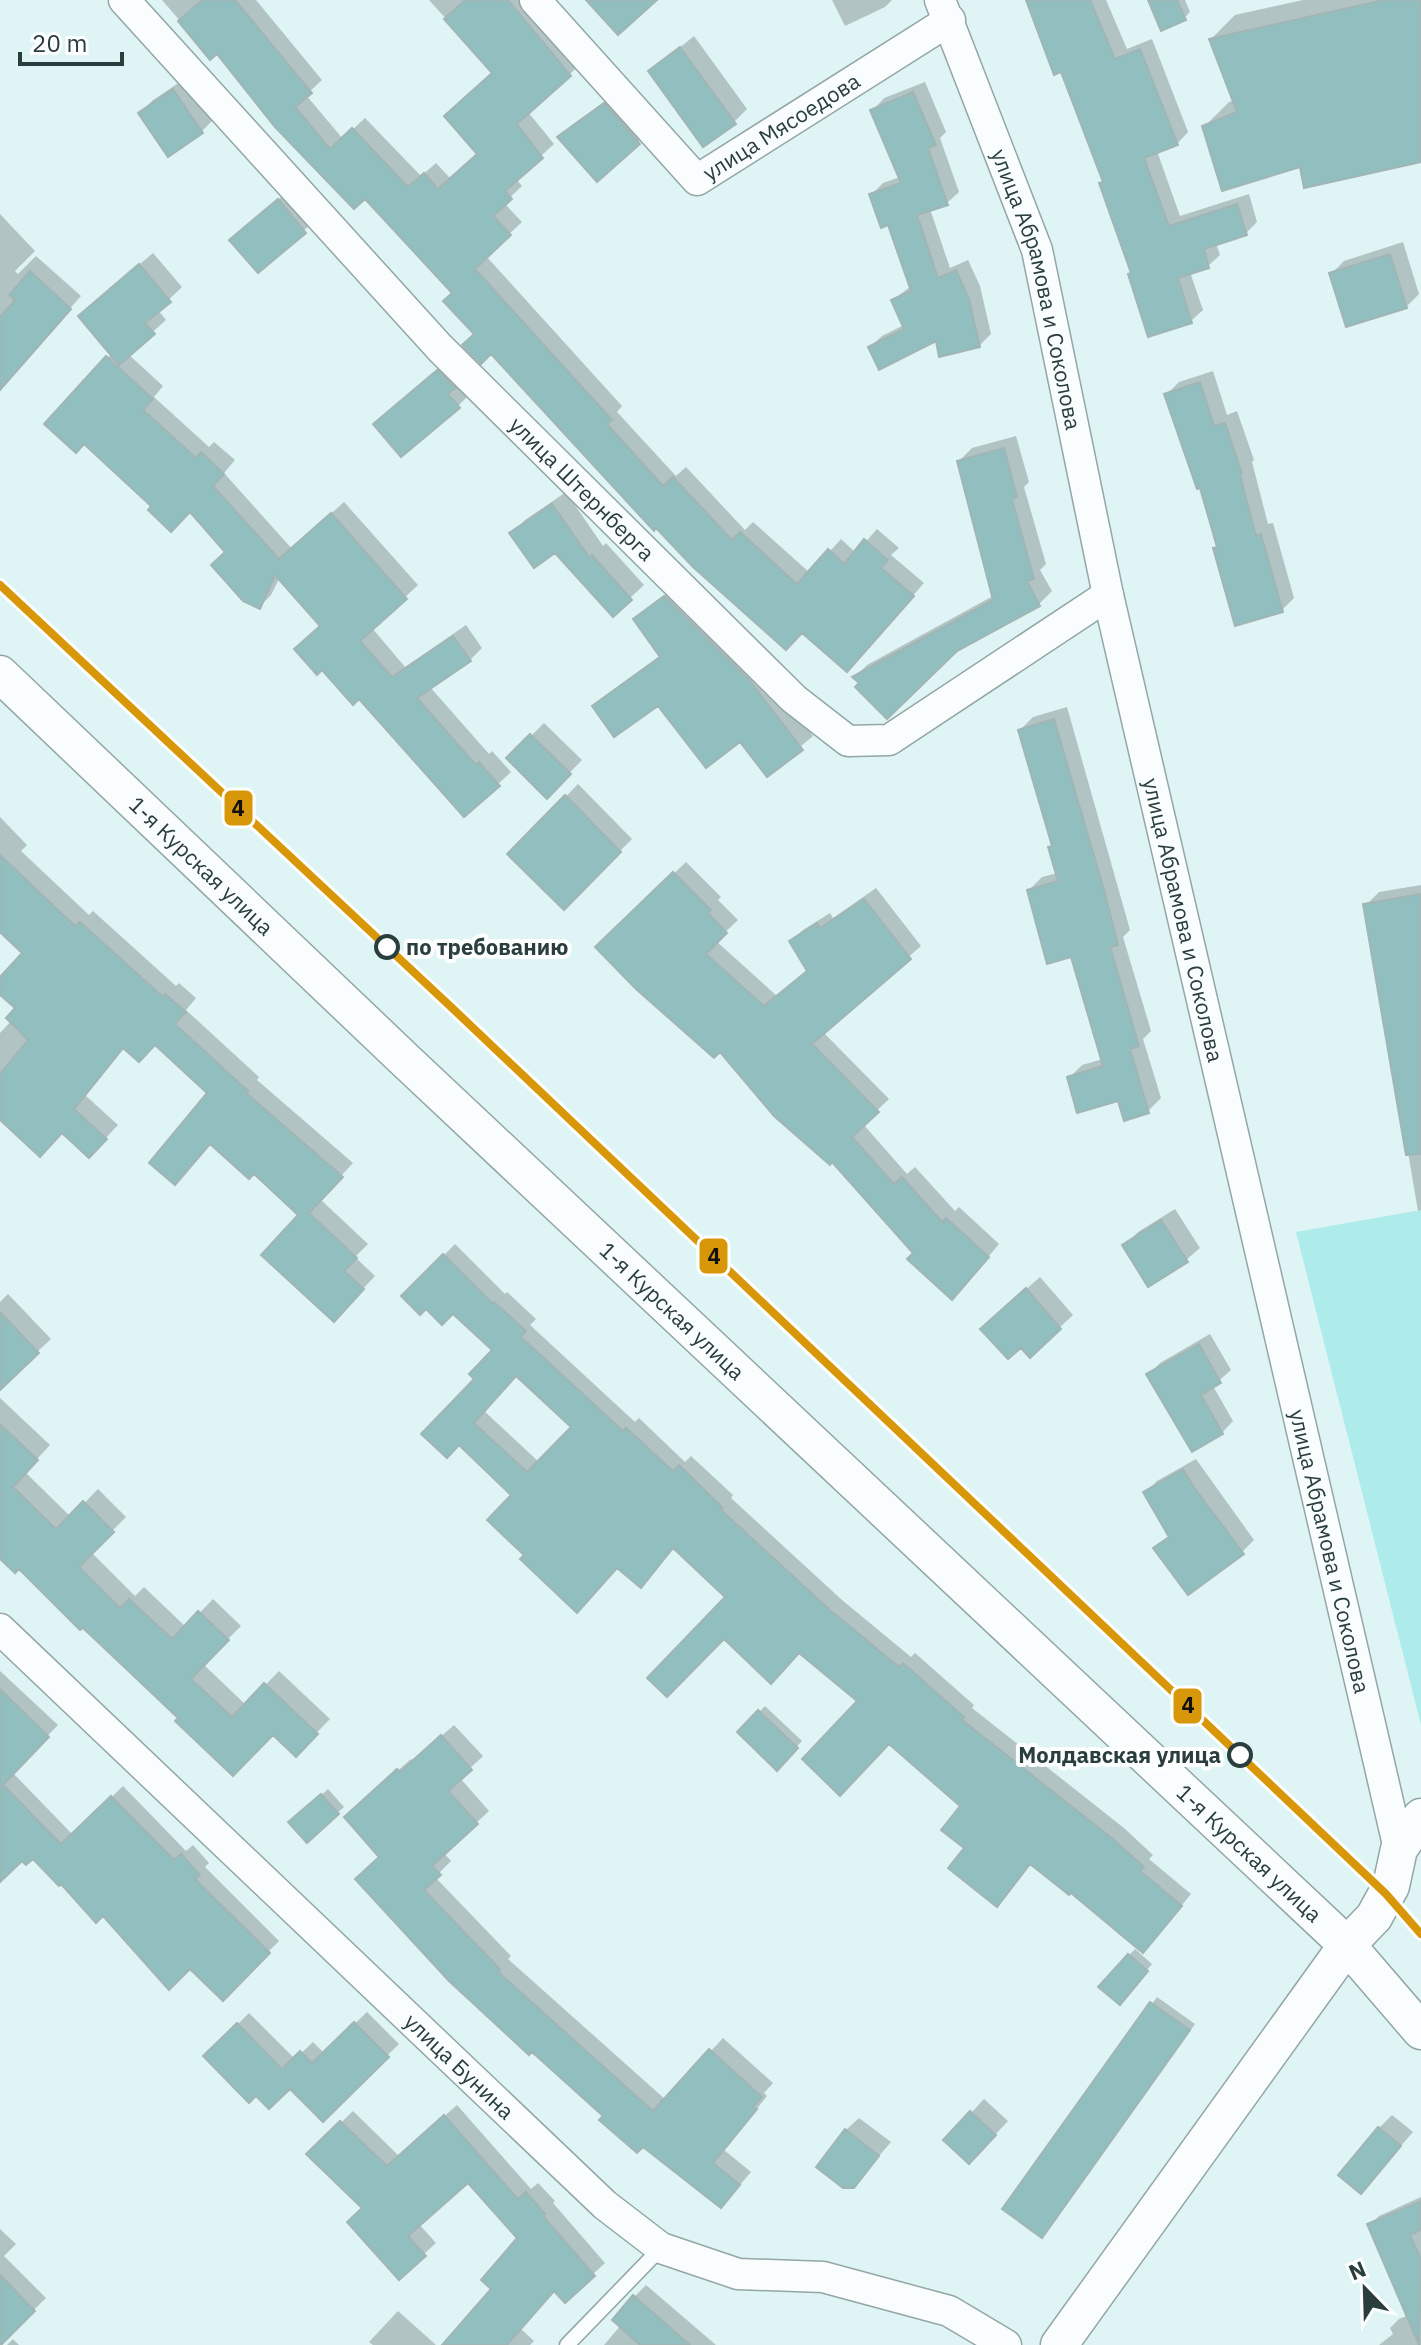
<svg xmlns="http://www.w3.org/2000/svg" width="1421" height="2345" font-family="'IBM Plex Sans',sans-serif">
  <style>
    .green { fill: #aeebeb }
    .shadow { fill: #0003; fill-rule: evenodd }
    .building { fill: #91bebf; stroke: #a2b5b5; stroke-width: 2; fill-rule: evenodd }
    .lines { fill: none; stroke-linecap: round; stroke-linejoin: round }
    .service-casing { stroke: #94a6a6; stroke-width: 17 }
    .minor-casing { stroke: #94a6a6; stroke-width: 33 }
    .tertiary-casing { stroke: #94a6a6; stroke-width: 39 }
    .service { stroke: #fafdfd; stroke-width: 14 }
    .minor { stroke: #fafdfd; stroke-width: 30 }
    .tertiary { stroke: #fafdfd; stroke-width: 36 }
    .tram-1-casing { stroke: #fff; stroke-width: 14 }
    .tram-1 { stroke: #d89609; stroke-width: 8 }
    .stop-dot { fill: #fff; stroke: #2a3e3e; stroke-width: 4 }
    .labels { text-anchor: middle; stroke-width: 8; stroke-linejoin: round; paint-order: stroke }
    .street-label { font-size: 22px; fill: #2a3e3e; stroke: #fff }
    .stop-label { font-size: 22px; font-weight: bold; fill: #2a3e3e; stroke: #fff; text-anchor: start }
    .line-badge { stroke: #fff; stroke-width: 3 }
    .pale-badge-label { font-size: 22px; text-anchor: middle; font-weight: bold; fill: #111 }
  </style>
  <rect width="100%" height="100%" fill="#dff4f4"/>
  <!-- green -->
  <path class="green" d="M1421 1210V1725L1296 1232Z"/>
  <!-- shadow -->
  <path class="shadow" d="M162 0H256L322 80 306 95 343 139 365 118 421 176 436 163 451 179 479 154 494 72 429 0H528L582 63 528 112 554 144 516 179 522 186 504 203 522 222 486 256 622 406 617 412 676 476 686 467 745 530 753 522 810 573 841 539 856 553 877 529 899 548 891 555 924 583 858 658 491 351 476 334 454 293 365 196 217 51 211 57Z
    M832 0H892L885 7 845 26Z
    M1028 0H1106L1127 49 1152 39 1188 132 1177 144 1157 151 1180 216 1249 194 1257 222 1246 233 1216 243 1220 255 1208 266 1190 272 1203 310 1191 321 1133 272 1101 184 1105 180 1062 70Z
    M1156 0H1185L1190 12 1184 18Z
    M1303 0H1421V160L1204 127 1229 102 1235 100 1211 39 1235 15Z
    M694 36 747 109 734 122 651 71Z
    M186 78 215 118 202 131 169 154 140 113 153 100Z
    M925 82 946 132 940 138 959 192 947 203 930 209 950 268 968 260 980 286 991 334 979 346 937 339 870 347 882 336 904 325 893 300 911 286 890 222 872 194 883 183 900 177 873 110 884 98Z
    M618 92 652 129 597 179 559 138 572 125Z
    M292 188 318 218 258 271 245 227Z
    M0 214 35 251 15 271 18 274 36 256 81 296 14 372 0 380Z
    M1403 242 1419 294 1406 307 1331 274 1344 261Z
    M153 253 182 287 158 310 166 320 128 354 163 386 154 397 209 447 214 442 235 460 224 473 292 549 344 502 418 585 372 628 405 667 466 625 482 648 470 660 430 687 489 754 492 751 511 772 464 815 322 625 280 577 271 595 259 607 227 551 190 509 154 506 85 441 47 424 112 353 94 303Z
    M451 359 471 393 458 406 388 411Z
    M1213 371 1227 415 1237 411 1254 460 1252 462 1268 524 1273 523 1294 598 1282 610 1215 548 1219 545 1201 486 1166 395 1179 382Z
    M1016 436 1029 482 1024 487 1046 564 1040 570 1052 591 1039 604 862 683 855 677 867 665 993 596 959 461 972 448Z
    M566 492 603 546 606 543 644 585 613 614 555 551 512 533 525 520Z
    M677 585 761 668 813 736 768 774 741 739 658 703 595 707 606 695 661 655 635 619Z
    M1067 707 1130 930 1123 937 1151 1031 1143 1039 1161 1098 1148 1111 1069 1078 1082 1065 1103 1059 1072 955 1029 890 1042 877 1058 873 1050 847 1054 844 1020 730 1033 717Z
    M544 723 582 760 547 796 509 758Z
    M578 784 632 839 564 907 510 854Z
    M0 817 27 845 21 851 89 915 93 911 176 986 179 983 196 998 186 1010 259 1077 257 1080 353 1163 320 1199 368 1244 355 1257 375 1276 346 1307 301 1215 209 1093 155 1043 124 1046 85 1095 118 1125 101 1143 62 1130 0 1117V1033L11 1021 18 1008 0 992V980L25 953 0 929Z
    M686 862 721 897 718 900 738 920 716 941 777 996 809 970 791 942 803 930 830 913 833 918 876 888 921 946 823 1032 889 1099 863 1124 907 1174 915 1167 955 1211 959 1207 999 1244 964 1286 916 1253 833 1160 720 1049 597 947Z
    M1421 885V1210L1418 1211 1366 905 1379 892Z
    M1175 1209 1200 1248 1186 1260 1125 1245 1138 1232Z
    M455 1244 505 1294 507 1292 536 1319 530 1325 635 1422 639 1418 685 1462 691 1456 733 1495 731 1498 842 1600 911 1657 915 1653 974 1705 972 1708 1124 1828 1153 1855 1149 1859 1191 1894 1154 1939 1071 1890 1031 1863 1008 1893 967 1848 962 1806 860 1700 727 1597 675 1547 641 1586 617 1566 527 1555 514 1494 459 1443 477 1379 495 1350 453 1311 426 1306 404 1296ZM517 1374 574 1427 539 1462 483 1410Z
    M1040 1277 1073 1315 1030 1355 996 1316Z
    M8 1294 51 1339 19 1369 0 1349V1302Z
    M1210 1334 1231 1370 1213 1386 1233 1421 1222 1433 1149 1374 1160 1363Z
    M0 1398 50 1445 25 1472 71 1517 98 1489 126 1517 91 1552 135 1596 144 1587 186 1627 213 1599 241 1626 203 1664 246 1705 279 1671 330 1719 296 1754 273 1732 181 1718 19 1566 0 1556Z
    M1196 1459 1254 1540 1242 1552 1156 1548 1170 1535 1145 1493 1157 1481Z
    M0 1671 58 1725 12 1772 73 1835 123 1786 186 1851 193 1845 209 1863 205 1867 279 1941 222 1998 190 1966 104 1914 33 1856 23 1859 0 1878Z
    M765 1706 802 1741 777 1768 740 1732Z
    M454 1725 483 1756 460 1778 489 1811 444 1853 451 1861 435 1877 511 1956 508 1959 666 2100 723 2038 773 2083 764 2093 767 2096 724 2150 751 2172 733 2193 605 2116 381 1856 359 1805 411 1759 413 1761Z
    M328 1789 344 1807 307 1840 297 1817Z
    M1135 1949 1152 1964 1126 1996 1129 1955Z
    M1157 1997 1195 2024 1048 2229 1005 2209Z
    M367 2012 399 2044 323 2119 290 2086 206 2056 249 2013 295 2059 313 2042 324 2053Z
    M984 2099 1008 2121 982 2149 946 2140Z
    M457 2105 531 2189 538 2183 555 2201 553 2203 605 2263 565 2300 555 2289 521 2329 534 2341 530 2345H445L494 2289 520 2238 468 2181 419 2224 436 2243 424 2254 365 2208 309 2154 353 2111 399 2156Z
    M1392 2115 1413 2132 1361 2192 1379 2128Z
    M859 2118 891 2142 853 2186 846 2130Z
    M1421 2197V2345H1379L1393 2334 1390 2328 1399 2319 1409 2315 1370 2225 1379 2216Z
    M0 2229 16 2244 4 2256 46 2298 0 2343Z
    M646 2285 716 2345H604L621 2325 634 2297Z
    M398 2311 436 2345H373L369 2342Z
    M13 2339 19 2345H7Z"/>
  <!-- building -->
  <path class="building" d="M202 0H235L312 93 295 107 330 149 352 128 408 187 424 173 438 189 477 154 444 116 492 73 444 19 465 0H508L571 76 517 124 543 158 505 191 512 199 493 216 511 235 475 269 612 420 607 424 663 486 673 477 732 540 740 532 797 584 828 549 844 564 864 539 888 560 881 568 914 596 847 672 802 633 786 650 693 567 656 528 654 531 491 354 481 364 462 345 474 334 443 301 452 293 365 199 354 209 275 127 217 54 210 60 178 21Z
    M586 0H657L618 35Z
    M1026 0H1090L1115 59 1140 49 1178 145 1144 158 1169 226 1237 204 1247 235 1204 249 1209 268 1178 278 1192 323 1148 337 1128 274 1131 273 1099 183 1103 182 1061 72 1054 75Z
    M1148 0H1177L1186 20 1161 31Z
    M1384 0H1421V162L1304 188 1300 167 1222 191 1202 126 1237 112 1209 39Z
    M680 47 736 124 703 147 648 71Z
    M173 89 203 133 168 157 138 113Z
    M913 92 936 145 928 148 948 205 917 215 938 278 956 270 969 299 980 347 939 357 936 341 879 370 868 347 904 329 891 300 911 291 888 225 881 228 869 194 901 183 870 110Z
    M604 103 640 144 597 182 557 137Z
    M278 199 306 233 258 273 229 240Z
    M1390 254 1407 308 1346 327 1329 273Z
    M139 264 171 302 145 323 155 334 119 365 78 316Z
    M30 271 71 309 0 390V317L15 300 9 295Z
    M106 356 153 399 143 410 196 458 201 452 224 474 213 486 279 559 331 513 407 599 360 641 392 677 453 636 471 661 417 698 476 765 479 762 500 786 464 817 359 699 353 705 322 670 317 675 294 649 320 626 275 575 260 609 243 601 211 565 225 552 190 512 171 532 148 510 151 506 84 444 76 453 44 424Z
    M437 370 455 388 448 394 460 408 401 457 373 424Z
    M1200 382 1214 426 1225 423 1242 474 1240 475 1256 536 1261 534 1283 612 1235 626 1213 548 1217 547 1200 488 1197 489 1164 394Z
    M1004 448 1017 497 1012 499 1034 579 1027 581 1040 606 957 651 887 719 855 687 859 683 852 677 993 600 957 461Z
    M552 504 589 557 592 555 632 600 613 617 555 553 534 568 509 533Z
    M664 596 749 680 803 750 767 777 740 742 706 768 658 706 614 737 592 706 660 657 633 619Z
    M1054 719 1104 890 1118 945 1110 947 1139 1046 1130 1049 1149 1113 1124 1121 1118 1101 1077 1113 1067 1077 1103 1066 1071 957 1047 964 1027 890 1058 881 1048 847 1052 846 1018 730Z
    M530 734 571 774 547 799 506 758Z
    M565 795 621 852 564 910 507 854Z
    M0 855 75 926 80 922 163 997 165 994 186 1012 175 1024 248 1091 246 1093 343 1177 309 1213 357 1258 344 1271 364 1289 334 1322 261 1255 298 1215 254 1174 249 1179 210 1144 175 1185 149 1163 207 1093 155 1045 139 1062 123 1048 74 1109 107 1139 89 1158 62 1133 40 1157 0 1120V1074L28 1040 6 1018 15 1008 0 995V977L22 953 0 932Z
    M673 872 711 910 708 913 727 933 706 954 764 1006 807 971 789 941 817 923 820 928 864 899 911 959 812 1044 879 1112 852 1137 894 1184 902 1177 942 1222 946 1218 989 1257 952 1300 907 1259 913 1253 832 1162 830 1165 774 1116 720 1052 714 1058 636 989 595 947Z
    M1421 894V1154L1406 1155 1363 904Z
    M1161 1220 1188 1262 1148 1287 1122 1245Z
    M443 1254 492 1303 494 1302 526 1331 521 1337 623 1431 626 1428 673 1471 679 1465 723 1508 721 1510 831 1611 899 1667 903 1663 964 1717 962 1720 1113 1839 1144 1867 1140 1871 1182 1906 1143 1953 1071 1893 1069 1895 1030 1864 997 1907 948 1868 964 1848 941 1830 960 1806 889 1744 840 1796 802 1759 857 1701 799 1653 771 1684 724 1639 667 1697 647 1678 725 1597 673 1548 641 1588 617 1568 577 1613 520 1559 524 1555 487 1520 511 1495 459 1445 447 1458 421 1434 474 1379 469 1374 492 1350 453 1314 442 1325 426 1309 420 1315 401 1296ZM516 1376 571 1427 527 1472 474 1423Z
    M1026 1288 1061 1329 1030 1358 1021 1348 1008 1359 980 1329Z
    M0 1312 39 1353 0 1390Z
    M1199 1344 1221 1383 1201 1395 1223 1434 1192 1452 1146 1374Z
    M0 1424 38 1460 13 1487 56 1529 83 1501 114 1532 79 1567 120 1608 129 1599 172 1639 198 1611 229 1640 191 1679 232 1717 264 1683 318 1734 296 1757 273 1735 233 1776 175 1721 178 1718 156 1697 83 1628 80 1630 19 1569 15 1573 0 1559Z
    M1183 1469 1193 1486 1244 1554 1188 1595 1153 1548 1169 1537 1143 1492Z
    M0 1689 49 1737 3 1785 61 1844 111 1796 174 1860 181 1854 200 1875 195 1879 270 1953 223 2001 190 1969 169 1990 103 1916 96 1923 61 1884 59 1886 33 1859 26 1865 22 1861 0 1882Z
    M758 1710 798 1748 777 1771 737 1732Z
    M441 1735 472 1770 448 1791 478 1824 432 1866 441 1875 424 1890 500 1969 498 1972 653 2111 709 2049 762 2097 753 2107 757 2109 713 2163 740 2185 721 2208 643 2147 637 2153 599 2120 603 2116 532 2052 529 2055 449 1981 355 1879 379 1857 344 1817 397 1769 400 1772Z
    M321 1794 339 1814 307 1843 288 1822Z
    M1128 1954 1148 1971 1120 2005 1098 1987Z
    M1150 2002 1190 2030 1042 2238 1002 2209Z
    M354 2022 389 2057 323 2122 290 2089 269 2109 256 2096 249 2103 203 2056 237 2023 282 2069 300 2051 312 2063Z
    M970 2111 996 2135 969 2164 943 2140Z
    M444 2115 518 2199 526 2192 545 2214 543 2216 595 2276 565 2303 554 2291 507 2345H442L491 2289 481 2280 517 2238 468 2183 408 2236 426 2256 399 2280 347 2222 362 2208 306 2154 340 2121 387 2166Z
    M1378 2127 1401 2146 1361 2194 1338 2175Z
    M845 2129 879 2156 854 2188H843L816 2167Z
    M1421 2201V2230L1410 2235 1421 2259 1419 2345 1367 2224Z
    M0 2275 35 2311 1 2345H0Z
    M633 2295 690 2345H640L612 2320Z"/>
  <g class="lines">
    <!-- service casing -->
    <g class="service-casing">
      <path id="service" d="M567 2345 661 2248"/>
    </g>
    <!-- minor casing -->
    <g class="minor-casing">
      <g id="minor">
        <path id="s1" d="M124 0 440 348 794 699 848 741 889 740 1108 595"/>
        <path id="s2" d="M535 0 697 180 950 20"/>
        <path id="s3" d="M940 0 1037 250 1108 595 1399 1849"/>
        <path id="s4" d="M0 1629 605 2205 661 2248 738 2274 823 2277 949 2311 1006 2345"/>
      </g>
    </g>
    <!-- tertiary casing -->
    <g class="tertiary-casing">
      <g id="tertiary">
        <path id="s5" d="M0 674 405 1060 1347 1945 1421 2031"/>
        <path d="M1059 2345 1347 1945 1374 1917 1391 1886 1399 1849 1421 1817"/>
      </g>
    </g>
    <!-- service -->
    <use href="#service" class="service"/>
    <!-- minor -->
    <use href="#minor" class="minor"/>
    <!-- tertiary -->
    <use href="#tertiary" class="tertiary"/>
    <!-- tram-1 casing -->
    <g class="tram-1-casing">
      <path id="tram-1" d="M0 585 450 1006 1386 1894 1421 1934"/>
    </g>
    <!-- tram-1 -->
    <use href="#tram-1" class="tram-1"/>
  </g>
  <!-- markers -->
  <g class="stop-dot">
    <circle cx="387" cy="947" r="11"/>
    <circle cx="1240" cy="1755" r="11"/>
  </g>
  <g class="labels">
    <!-- street labels -->
    <g class="street-label">
      <text dy="8" stroke="none"><textPath href="#s2" startOffset="342">улица Мясоедова</textPath></text>
      <text dy="8" stroke="none"><textPath href="#s3" startOffset="306">улица Абрамова и Соколова</textPath></text>
      <text dy="8" stroke="none"><textPath href="#s1" startOffset="670">улица Штернберга</textPath></text>
      <text dy="8" stroke="none"><textPath href="#s5" startOffset="278">1-я Курская улица</textPath></text>
      <text dy="8" stroke="none"><textPath href="#s3" startOffset="954">улица Абрамова и Соколова</textPath></text>
      <text dy="8" stroke="none"><textPath href="#s5" startOffset="926">1-я Курская улица</textPath></text>
      <text dy="8" stroke="none"><textPath href="#s3" startOffset="1602">улица Абрамова и Соколова</textPath></text>
      <text dy="8" stroke="none"><textPath href="#s5" startOffset="1718">1-я Курская улица</textPath></text>
      <text dy="8" stroke="none"><textPath href="#s4" startOffset="634">улица Бунина</textPath></text>
    </g>
    <!-- stop labels -->
    <g class="stop-label">
      <text x="406" y="955">по требованию</text>
      <text x="1221" y="1763" text-anchor="end">Молдавская улица</text>
    </g>
  </g>
  <g class="line-badge">
    <rect x="223" y="789" width="31" height="38" rx="8" fill="#d89609"/>
    <rect x="698" y="1237" width="31" height="38" rx="8" fill="#d89609"/>
    <rect x="1172" y="1687" width="31" height="38" rx="8" fill="#d89609"/>
  </g>
  <g class="pale-badge-label">
    <text x="238" y="816">4</text>
    <text x="714" y="1264">4</text>
    <text x="1188" y="1713">4</text>
  </g>
  <!-- north arrow -->
  <g transform="translate(1365 2289) rotate(337)" stroke="#ffffff" stroke-width="6" paint-order="stroke">
  <path d="M0-6L14 30L0 20L-14 30Z" fill="#2a3e3e"/>
  <text y="-12" font-size="22" font-weight="bold" text-anchor="middle" fill="#2a3e3e">N</text>
  </g>
  <!-- scale -->
  <path d="M20 52v12h102v-12" fill="none" stroke="#2a3e3e" stroke-width="4"/>
  <text x="32" y="52" font-size="24" fill="#2a3e3e" stroke="#ffffff" stroke-width="6" paint-order="stroke">20 m</text>
</svg>
